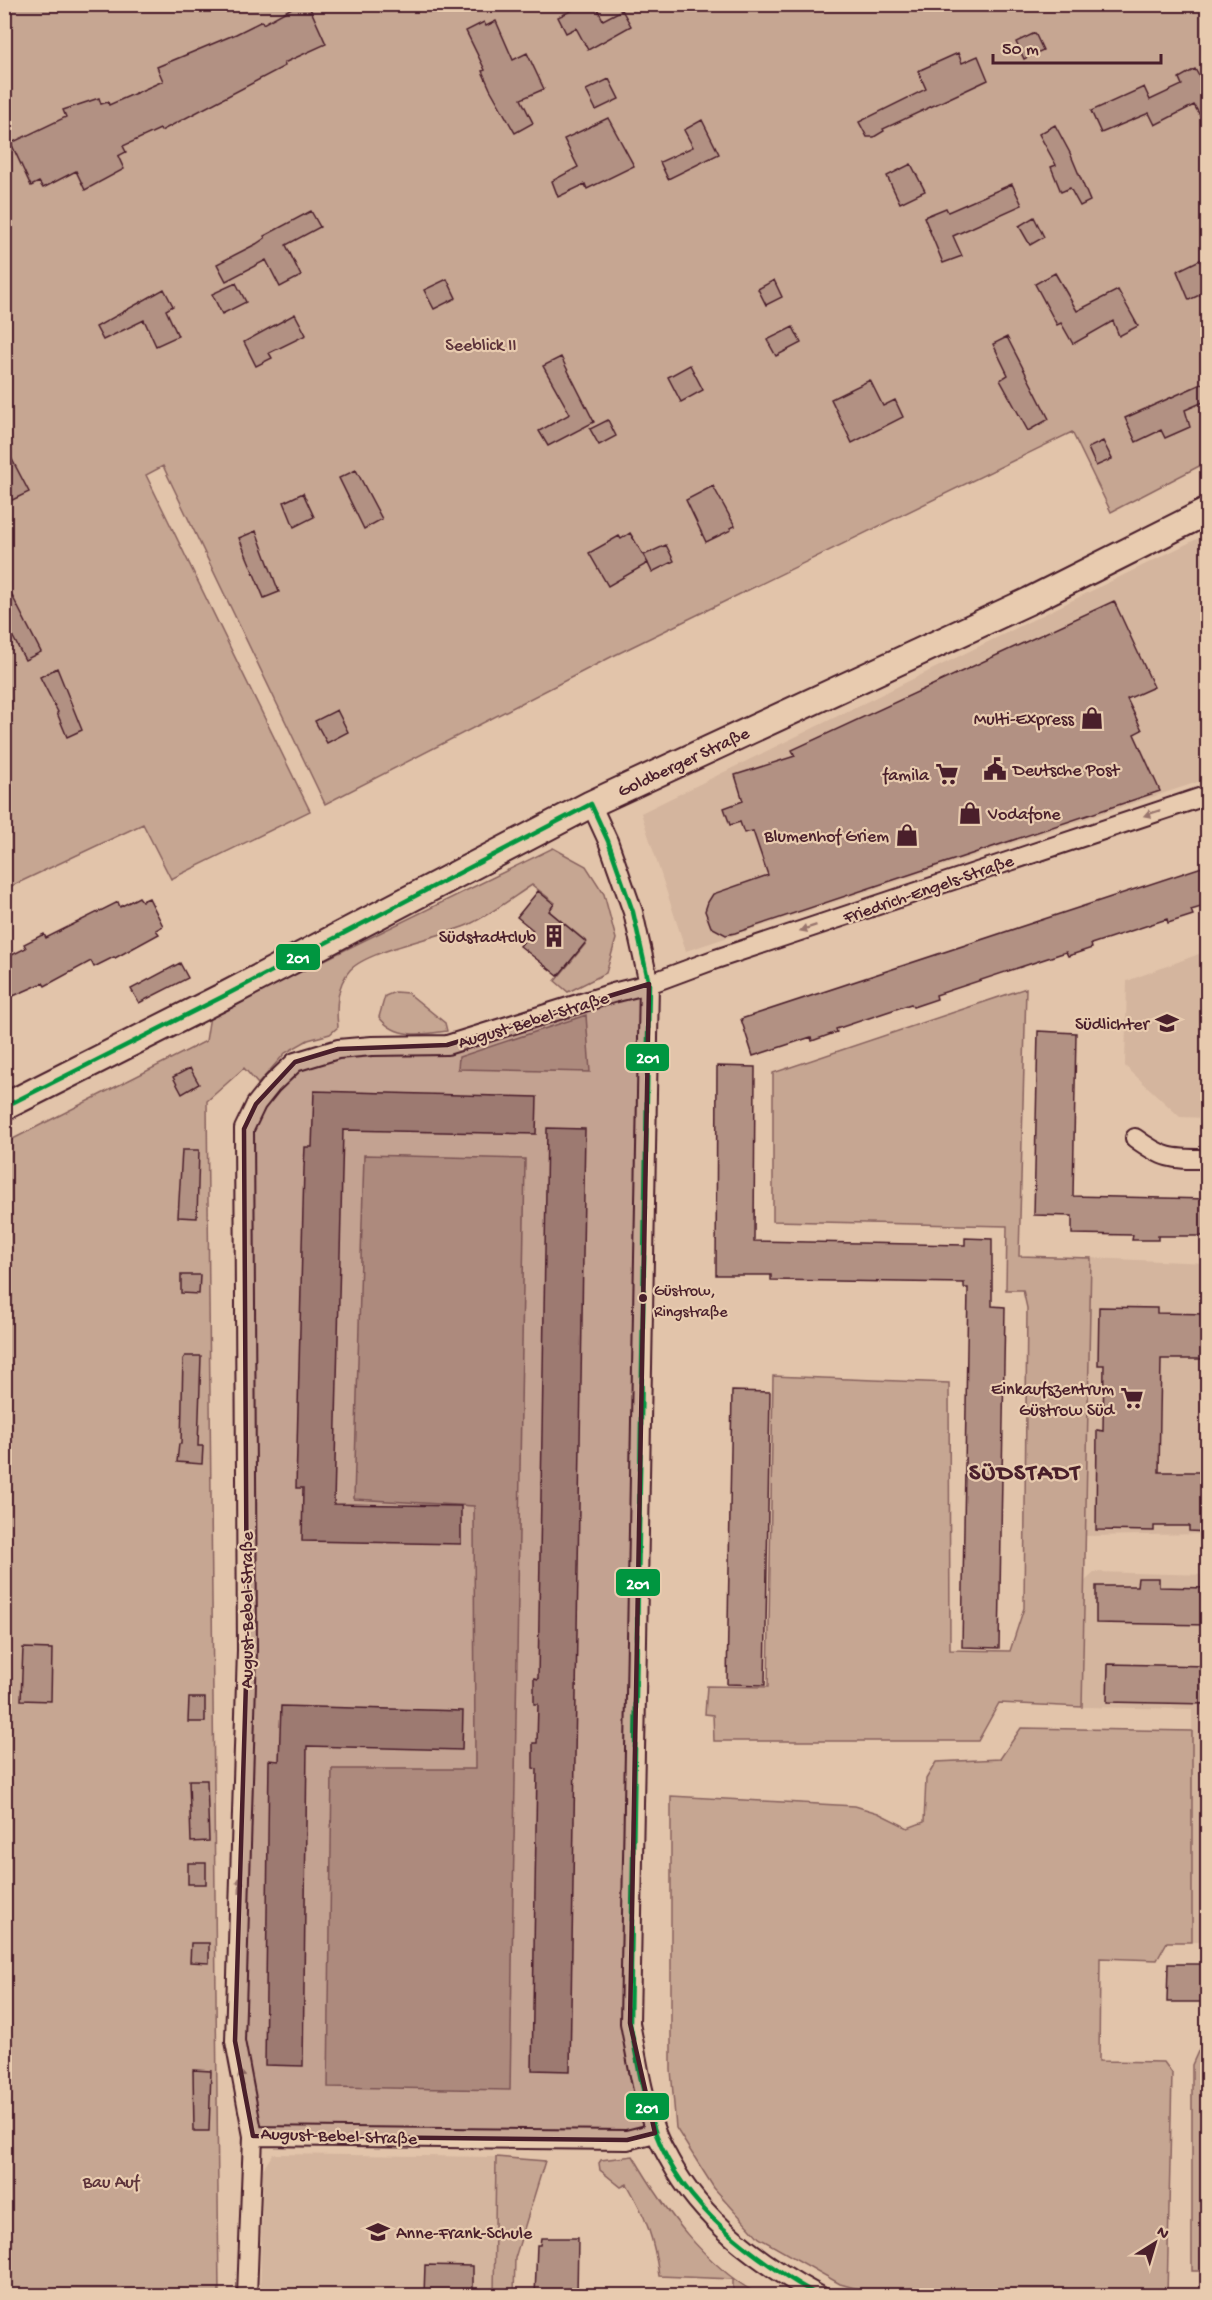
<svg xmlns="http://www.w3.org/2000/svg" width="1212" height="2300" font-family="'Gochi Hand',sans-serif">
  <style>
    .built { fill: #d4b59e }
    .green { fill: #c6a692; stroke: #88625e; stroke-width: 1.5 }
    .building { fill: #b29183; stroke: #4a1f2b; stroke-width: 1.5 }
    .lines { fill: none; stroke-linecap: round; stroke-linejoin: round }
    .street-casing { stroke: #4a1f2b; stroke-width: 22 }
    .secondary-casing { stroke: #4a1f2b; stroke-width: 30 }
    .street { stroke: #e8cbaf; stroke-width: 18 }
    .secondary { stroke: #e8cbaf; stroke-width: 26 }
    .bus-1-casing { stroke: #e8cbaf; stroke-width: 9 }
    .bus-1 { stroke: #009640; stroke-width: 4.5 }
    .oneway { fill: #99756d }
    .marked { fill: #4a1f2b; fill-opacity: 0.2; stroke: #4a1f2b; stroke-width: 4.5; stroke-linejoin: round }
    .bus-dot { fill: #4a1f2b; stroke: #e8cbaf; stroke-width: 2 }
    .labels { text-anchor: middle; stroke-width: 4.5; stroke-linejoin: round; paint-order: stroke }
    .bus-label { font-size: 16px; fill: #4a1f2b; stroke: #e8cbaf; text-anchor: start }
    .park-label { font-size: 18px; fill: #5d333a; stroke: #e8cbaf }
    .poi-label { font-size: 18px; fill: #4a1f2b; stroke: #e8cbaf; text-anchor: end }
    .street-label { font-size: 18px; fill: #4a1f2b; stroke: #e8cbaf }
    .district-label { font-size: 24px; font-weight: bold; letter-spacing: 1.5px; fill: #4a1f2b; stroke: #e8cbaf }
    .line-badge { stroke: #e8cbaf; stroke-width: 2 }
    .badge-label { font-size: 16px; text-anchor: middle; font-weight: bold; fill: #fff }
  </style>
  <rect width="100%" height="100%" fill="#e2c4aa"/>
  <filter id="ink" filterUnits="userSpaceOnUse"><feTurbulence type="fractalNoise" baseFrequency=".0167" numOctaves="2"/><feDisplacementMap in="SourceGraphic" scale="12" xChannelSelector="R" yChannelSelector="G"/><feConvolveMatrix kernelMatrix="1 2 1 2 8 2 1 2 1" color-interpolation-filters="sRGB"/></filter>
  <g filter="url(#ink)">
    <!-- built -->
    <path class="built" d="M1207 534V779L686 951 641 813Z
      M1207 951V1118L1180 1117 1125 1066 1127 981Z
      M1091 1258 1207 1263V1534L1084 1536Z
      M1095 1572 1207 1575V1942H1192V1709L1082 1707 1084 1582Z
      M273 2154 496 2157 494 2295 260 2296 263 2169Z"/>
    <!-- green -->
    <path class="green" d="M5 5H1207V462L1111 512 1072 432 611 657 325 804 163 466 146 475 310 811 171 879 143 824 5 889Z
      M553 848 586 866 604 894 616 939 606 973 568 992 555 981 587 942 549 911 555 903 532 885C512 898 491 914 470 924 442 937 368 950 350 970 336 986 336 1008 338 1027L330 1034 308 1040 285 1053 258 1084 244 1068 207 1101 219 2295 5 2296V1143L206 1041 210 1016Z
      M1026 988 1019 1256 1091 1258 1082 1707 999 1703 978 1741H714L713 1715 705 1714 707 1686 768 1687 773 1376 949 1383 950 1650 1010 1651 1024 1608 1027 1308 1023 1290H1006L1007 1226 773 1221V1073Z
      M395 992 408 993 445 1023 447 1031C423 1035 395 1039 379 1017L385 996Z
      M586 1015 590 1072 458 1069 459 1057Z
      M364 1155 525 1159 510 2090 328 2087 332 1769H475L474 1506 354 1499Z
      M1021 1728 1192 1731V1942H1167L1157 1960 1100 1958 1099 2061 1164 2062 1172 2073 1167 2295 933 2296 926 2294 925 2296 880 2295 840 2284 759 2238 714 2188 676 2128 671 2070V1796L855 1806 878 1813 908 1828 924 1822 926 1779 936 1762 1000 1759Z
      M1207 2041V2271H1192V2065L1200 2047Z
      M633 2156C665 2210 703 2264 759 2295H733V2279L659 2276C654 2238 646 2217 627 2184L621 2187 600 2170 599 2163 601 2160Z
      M496 2157 545 2161 515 2258 514 2295H494Z"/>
    <!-- building -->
    <path class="building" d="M299 4H308L326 44 284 63 285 66 161 131 160 129 123 146 126 152 118 156 124 169 85 190 76 171 43 188 39 182 31 186 11 143 66 117 63 110 99 98 101 104 108 102 109 105 163 81 157 67 236 34 262 21 263 24Z
      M585 4H595L603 20 622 10 631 26 588 50 576 28 566 33 558 17Z
      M496 21 513 60 527 53 544 89 521 99 533 123 515 133 490 89 482 71 485 70 466 31 484 22 486 26Z
      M1035 33 1043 50 1024 59 1016 42Z
      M958 53 962 63 978 56 988 80 883 129 884 131 874 137H867L859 122 926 89 918 71Z
      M1195 69 1208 92V129L1194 105 1155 125 1149 113 1101 133 1091 111 1144 87 1150 100 1182 85 1179 78Z
      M609 79 619 99 596 110 586 90Z
      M608 118 634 166 587 189 585 184 558 197 552 181 578 167 564 139Z
      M702 120 719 154 668 179 660 162 693 147 684 130Z
      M1055 125 1070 153 1090 201 1080 206 1070 188 1061 192 1051 167 1056 165 1039 134Z
      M911 164 925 191 900 203 887 176Z
      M1012 184 1022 205 953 236 962 256 943 263 924 217 946 208 948 212Z
      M311 211 320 227 286 245 301 276 280 287 266 260 226 281 217 264 256 244 265 238 264 236Z
      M1034 217 1044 237 1030 245 1019 226Z
      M1208 256V291L1189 300 1177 271Z
      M1055 273 1077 311 1118 290 1138 326 1119 336 1113 321 1073 344 1061 323 1057 325 1035 284Z
      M447 279 456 298 434 309 424 290Z
      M774 280 782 297 766 305 758 289Z
      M236 283 246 302 222 314 212 294Z
      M164 289 173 306 166 310 178 336 156 346 144 320 103 340 96 327Z
      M295 314 306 335 269 353 272 358 256 366 244 342Z
      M793 327 801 343 776 356 767 340Z
      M1007 337 1049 419 1028 431 1000 380 1008 375 993 344Z
      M561 357 594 422 548 446 539 431 570 414 543 366Z
      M690 365 703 390 681 402 668 377Z
      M870 380 883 406 895 400 903 417 852 443 831 399Z
      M1208 381V400L1185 410 1190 427 1165 438 1161 430 1136 442 1125 418Z
      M608 420 616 436 599 445 590 429Z
      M1103 441 1112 459 1096 466 1088 448Z
      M4 444 29 492 4 504Z
      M356 470 382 519 364 529 339 478Z
      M713 486 735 526 730 528 731 530 706 542 686 500Z
      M303 493 314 517 294 527 284 502Z
      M256 531 279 592 264 598 239 538Z
      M630 533 648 563 608 586 589 553 619 536 621 539Z
      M666 545 674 561 652 572 644 555Z
      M4 580 41 652 25 660 4 620Z
      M1114 601 1154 687 1127 699 1142 730 1134 734 1160 791 735 933 726 935 711 927 705 911 708 902 713 894 768 875 753 831 744 833 740 822 730 825 724 808 743 801 735 775 795 756 792 750Z
      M57 668 82 730 67 737 57 713 58 712 40 677Z
      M337 710 348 732 327 743 315 721Z
      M1208 865V905L1191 910 1193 915 1168 923 1167 919 1091 944 1092 948 1068 956 1066 952 936 995 937 999 913 1007 911 1004 836 1029 837 1032 812 1041 811 1037 753 1056 741 1019Z
      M538 891 554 904 549 911 586 942 558 976 520 946 533 930 517 917Z
      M139 897 142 901 149 898 163 926 156 930 159 934 115 958 114 957 94 967 91 961 45 986 43 983 4 1000V959L26 948 24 944 44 934 46 938 118 902 120 907Z
      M180 963 188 978 139 1003 131 989Z
      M1038 1031 1076 1033 1073 1196 1208 1199V1236H1158V1240H1132L1133 1235 1072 1234V1216L1034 1215Z
      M717 1066 755 1067 754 1241 965 1245V1238L992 1239V1306L1005 1307 999 1648 962 1647 968 1288H964V1283L771 1280V1275H716Z
      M190 1068 199 1084 182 1094 173 1077Z
      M314 1091 537 1097 536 1134 343 1130 334 1504 461 1506V1544L302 1541 303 1488H296L304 1168 305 1147H312Z
      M547 1128 585 1129 570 2071 532 2070 537 1769 533 1768V1743H537L538 1704H534V1678L538 1679Z
      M182 1150H199L197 1218 178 1217Z
      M181 1275H200L199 1294 181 1293Z
      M1099 1307 1157 1308V1313L1208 1314V1359H1161L1159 1472H1208V1532L1189 1531V1526H1154V1531L1096 1530 1097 1430 1103 1431 1104 1365H1098Z
      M185 1356H201L198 1446H203L202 1464 177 1462 179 1444H181L183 1359Z
      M732 1391 770 1392 765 1685 727 1684Z
      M1138 1578H1159V1587L1208 1588V1625L1096 1623V1586H1137Z
      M23 1648 52 1649 51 1701 21 1700Z
      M1108 1664 1208 1666V1704L1107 1702Z
      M189 1698H205V1722H188Z
      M281 1706 463 1711 462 1750 307 1746 303 2066 265 2065 269 1760 279 1761Z
      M189 1780H207L209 1841 191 1842Z
      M188 1863H206V1884H188Z
      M191 1943H209V1963L190 1962Z
      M1168 1964H1208V2002H1167Z
      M193 2070 211 2071 209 2131H194Z
      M541 2238H578L577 2295H535L537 2245H540Z
      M425 2265 473 2266V2295H424Z"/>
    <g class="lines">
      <!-- street casing -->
      <g class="street-casing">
        <path id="street" d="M591 804 608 841 633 912 649 984 630 2023C637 2059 642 2095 655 2130 658 2140 664 2150 669 2159 702 2221 759 2263 820 2296
          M1135 1138C1165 1160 1172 1159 1208 1159
          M253 2136 627 2140 655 2133
          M247 2296 253 2136 235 2041 247 1650 244 1129 256 1104 272 1084 295 1062 338 1049 372 1046 447 1045 613 993 649 984 716 959 1208 795"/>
      </g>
      <!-- secondary casing -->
      <g class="secondary-casing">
        <path id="secondary" d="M4 1107 222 997 591 804 1029 601 1208 511"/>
      </g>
      <!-- street -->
      <use href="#street" class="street"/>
      <!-- secondary -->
      <use href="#secondary" class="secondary"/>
      <!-- bus-1 casing -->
      <g class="bus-1-casing">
        <path id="bus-1" d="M591 804 608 841 633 912 649 984 630 2023C637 2060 643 2098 656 2134 684 2208 753 2258 819 2296
          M4 1107 222 997 591 804"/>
      </g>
      <!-- bus-1 -->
      <use href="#bus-1" class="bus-1"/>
    </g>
    <!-- one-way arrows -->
    <defs><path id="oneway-solid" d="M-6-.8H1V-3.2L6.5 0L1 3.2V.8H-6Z" transform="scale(1.5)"/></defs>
    <g class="oneway">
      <use href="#oneway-solid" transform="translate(1152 813) rotate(161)"/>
      <use href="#oneway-solid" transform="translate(808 928) rotate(161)"/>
      <use href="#oneway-solid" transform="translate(240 1885) rotate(-88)"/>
      <use href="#oneway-solid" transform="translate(242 2079) rotate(-101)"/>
    </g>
  </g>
  <!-- marked area -->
  <path class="marked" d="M649 984 630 2023 655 2133 627 2140 253 2136 235 2041 247 1650 244 1129 256 1104 295 1062 338 1049 447 1045Z"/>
  <!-- icons -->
  <defs>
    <g id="shop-bare" transform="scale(1.8)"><path d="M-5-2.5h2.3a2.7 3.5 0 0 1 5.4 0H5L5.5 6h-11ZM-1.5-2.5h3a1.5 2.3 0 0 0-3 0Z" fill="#4a1f2b" stroke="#e8cbaf" stroke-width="2.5" paint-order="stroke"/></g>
    <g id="civic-bare" transform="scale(1.8)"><path d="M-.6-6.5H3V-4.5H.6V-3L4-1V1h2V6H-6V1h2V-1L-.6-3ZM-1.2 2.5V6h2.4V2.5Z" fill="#4a1f2b" stroke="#e8cbaf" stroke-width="2.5" paint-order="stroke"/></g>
    <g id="supermarket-bare" transform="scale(1.8)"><path d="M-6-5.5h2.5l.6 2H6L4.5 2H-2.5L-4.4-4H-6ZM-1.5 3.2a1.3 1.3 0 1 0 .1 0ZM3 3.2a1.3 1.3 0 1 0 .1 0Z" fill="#4a1f2b" stroke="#e8cbaf" stroke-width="2.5" paint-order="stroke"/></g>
    <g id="building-bare" transform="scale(1.8)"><path d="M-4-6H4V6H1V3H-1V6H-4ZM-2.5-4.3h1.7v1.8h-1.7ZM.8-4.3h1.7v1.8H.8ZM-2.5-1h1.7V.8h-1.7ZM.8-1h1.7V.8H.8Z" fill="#4a1f2b" stroke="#e8cbaf" stroke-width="2.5" paint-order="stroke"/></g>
    <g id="school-bare" transform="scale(1.8)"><path d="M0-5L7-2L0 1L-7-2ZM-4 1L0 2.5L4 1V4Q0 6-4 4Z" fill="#4a1f2b" stroke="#e8cbaf" stroke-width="2.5" paint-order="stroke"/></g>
  </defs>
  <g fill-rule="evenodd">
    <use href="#shop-bare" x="1092" y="718"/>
    <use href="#civic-bare" x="995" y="769"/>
    <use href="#supermarket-bare" x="947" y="774"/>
    <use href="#shop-bare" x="970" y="813"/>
    <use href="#shop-bare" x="907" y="835"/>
    <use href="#building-bare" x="554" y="936"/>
    <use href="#school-bare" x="1167" y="1023"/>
    <use href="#supermarket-bare" x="1132" y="1398"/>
    <use href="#school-bare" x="378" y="2232"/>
  </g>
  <!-- markers -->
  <circle class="bus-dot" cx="643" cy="1298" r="5"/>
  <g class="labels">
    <!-- bus labels -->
    <g class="bus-label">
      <text x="654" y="1295">Güstrow,<tspan x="654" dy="21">Ringstraße</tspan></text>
    </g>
    <!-- park labels -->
    <g class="park-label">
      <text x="481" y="350">Seeblick II</text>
      <text x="111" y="2187">Bau Auf</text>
    </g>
    <!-- poi labels -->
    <g class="poi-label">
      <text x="1074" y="724">Multi-Express</text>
      <text x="1013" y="775" text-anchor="start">Deutsche Post</text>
      <text x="929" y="780">famila</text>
      <text x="988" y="819" text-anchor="start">Vodafone</text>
      <text x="889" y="841">Blumenhof Griem</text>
      <text x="536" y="942">Südstadtclub</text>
      <text x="1149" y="1029">Südlichter</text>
      <text x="1114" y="1394">Einkaufszentrum<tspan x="1114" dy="21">Güstrow Süd</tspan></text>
      <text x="396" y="2238" text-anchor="start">Anne-Frank-Schule</text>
    </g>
    <!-- street labels -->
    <g class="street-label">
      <text transform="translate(683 761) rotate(-25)" y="6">Goldberger Straße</text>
      <text transform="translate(928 888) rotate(-19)" y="6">Friedrich-Engels-Straße</text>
      <text transform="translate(533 1019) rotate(-17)" y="6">August-Bebel-Straße</text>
      <text transform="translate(246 1610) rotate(-90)" y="6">August-Bebel-Straße</text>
      <text transform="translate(339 2135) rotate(2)" y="6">August-Bebel-Straße</text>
    </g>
    <!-- district labels -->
    <g class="district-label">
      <text x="1025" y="1479">SÜDSTADT</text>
    </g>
  </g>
  <g class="line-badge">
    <rect x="275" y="943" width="46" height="28" rx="6" fill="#009640"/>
    <rect x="625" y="1043" width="45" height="29" rx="6" fill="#009640"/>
    <rect x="615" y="1568" width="46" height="29" rx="6" fill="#009640"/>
    <rect x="625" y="2092" width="45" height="29" rx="6" fill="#009640"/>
  </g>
  <g class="badge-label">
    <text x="298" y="963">201</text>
    <text x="648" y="1063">201</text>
    <text x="638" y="1589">201</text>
    <text x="647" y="2113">201</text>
  </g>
  <!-- margin -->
  <rect width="1212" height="2300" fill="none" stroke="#e8cbaf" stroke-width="24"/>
  <rect x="12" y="12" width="1188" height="2276" fill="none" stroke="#4a1f2b" stroke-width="2" filter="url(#ink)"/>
  <!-- north arrow -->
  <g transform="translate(1155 2243) rotate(37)" stroke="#e8cbaf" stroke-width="4.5" paint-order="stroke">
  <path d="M0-4.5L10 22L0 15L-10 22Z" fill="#4a1f2b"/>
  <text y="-9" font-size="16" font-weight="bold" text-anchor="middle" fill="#4a1f2b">N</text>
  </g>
  <!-- scale -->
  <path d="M993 54v9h168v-9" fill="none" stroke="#4a1f2b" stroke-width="3"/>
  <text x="1002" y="54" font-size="18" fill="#4a1f2b" stroke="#e8cbaf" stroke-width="4.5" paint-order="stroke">50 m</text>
</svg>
